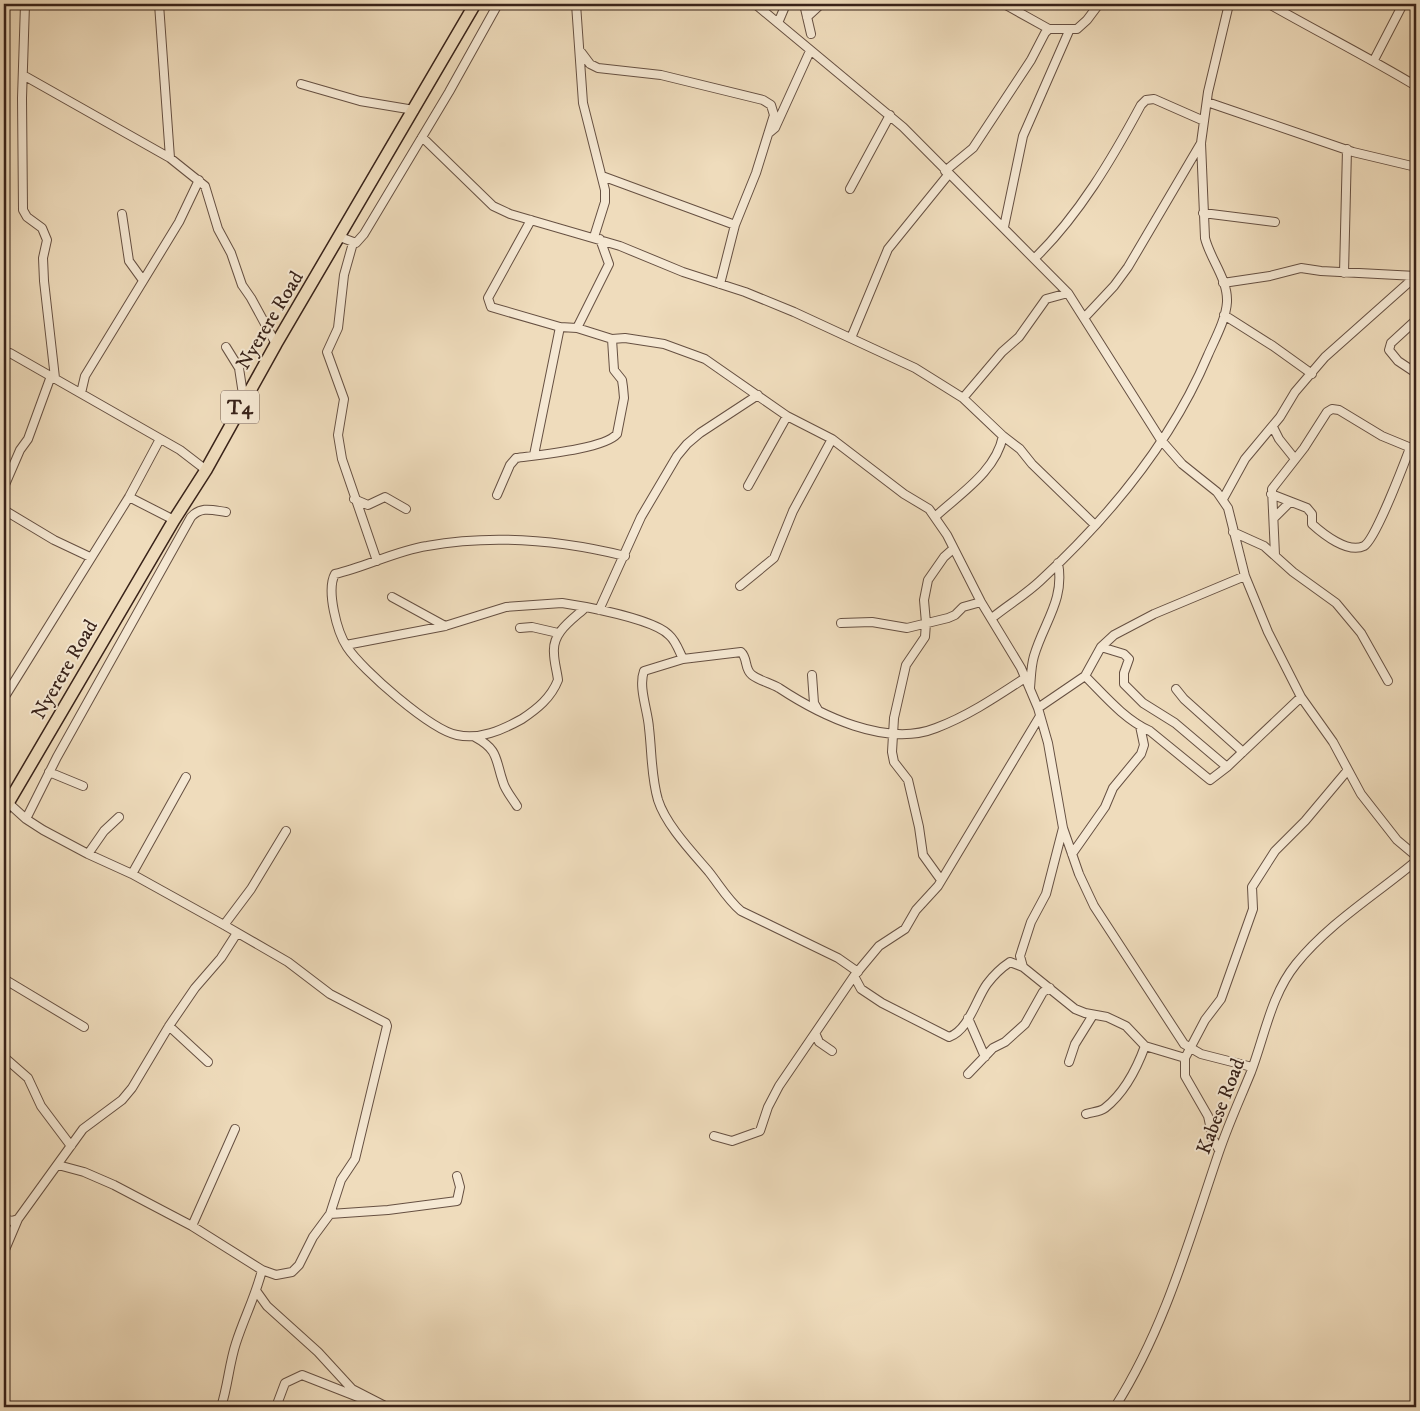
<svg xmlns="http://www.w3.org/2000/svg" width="1420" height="1411" font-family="'IM FELL DW Pica',serif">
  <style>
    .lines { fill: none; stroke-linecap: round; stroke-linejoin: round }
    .minor-casing { stroke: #665042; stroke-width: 10 }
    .highway-casing { stroke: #382219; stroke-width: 14 }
    .minor { stroke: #f5e8d3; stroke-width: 8 }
    .highway { stroke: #efdcbc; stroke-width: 11 }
    .labels { text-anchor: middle; stroke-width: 4; stroke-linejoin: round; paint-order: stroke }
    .shield { fill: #f5e8d3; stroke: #715d51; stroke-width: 1 }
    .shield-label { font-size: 19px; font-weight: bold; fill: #382219 }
    .street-label { font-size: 20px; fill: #382219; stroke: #f5e8d3 }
  </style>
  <rect width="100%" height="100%" fill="#efdcbc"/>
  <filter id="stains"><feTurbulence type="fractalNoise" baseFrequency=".004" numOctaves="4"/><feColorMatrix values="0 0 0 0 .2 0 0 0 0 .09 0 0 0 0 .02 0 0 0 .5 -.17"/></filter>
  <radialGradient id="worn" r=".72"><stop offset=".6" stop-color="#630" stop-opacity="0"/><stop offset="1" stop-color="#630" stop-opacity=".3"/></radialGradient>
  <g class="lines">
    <!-- minor casing -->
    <g class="minor-casing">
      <path id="minor" d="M25 4 22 98 23 210 27 217 42 228 47 240 43 258 44 281 55 378
        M159 4 170 158 205 186 218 229 231 253 242 285 251 298 276 344
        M576 4 583 103 605 190V202L594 237
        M755 4 903 127 1068 293 1161 440 1182 464 1217 492 1228 508 1245 576 1268 632 1301 697 1333 742 1361 794 1397 840 1416 856
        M804 4 811 34
        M1004 4 1049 29
        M1269 4C1318 32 1368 57 1416 86
        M807 17 821 4
        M778 23 786 4
        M581 52 590 64 598 68 661 75 763 100 771 105 774 115 756 173 735 225 720 284
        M1374 60 1403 4
        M23 75 170 158
        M301 84 360 101 414 110
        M1207 102 1353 152 1416 167
        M769 133 775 128 810 51
        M422 137 493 206 510 214 620 246 683 272 745 292 794 312 915 368 963 398 1003 436C996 471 961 493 936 516
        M945 171 973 148 1031 60 1045 33 1049 29H1077L1087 20 1099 4
        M602 176 735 225
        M850 189 890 115
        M1203 213 1275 222
        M122 214 129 261 142 279
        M531 220 488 298 491 307 560 327 577 328 612 339 625 338 664 344 705 359 787 416 832 439 904 494 929 509 947 535 981 602 1021 668 1038 708 1048 743 1063 828 1079 874 1094 906 1184 1044 1201 1054 1252 1067
        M1004 227 1023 136 1069 31
        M340 237 356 243 364 234 449 92 498 4
        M353 243 344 275 338 328 327 352 344 399 338 435 342 459 377 561
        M1035 258C1079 215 1112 159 1141 105L1146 100 1154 99 1204 121
        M1344 273 1347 149
        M1223 283 1270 276 1301 268 1321 271 1416 276
        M1224 315 1273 346 1312 374
        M1085 317 1114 286 1128 267 1201 143
        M1416 320 1391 343 1389 350 1398 361 1416 373
        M577 328 609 264 600 239
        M851 338 888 249 948 175
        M226 347 239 368 244 401
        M4 354 10 353 180 450 206 470
        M81 393 85 376 179 222 199 180
        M963 398 1002 352 1019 337 1046 299 1068 293
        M1273 427 1279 439 1295 459
        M1003 436 1020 449 1032 464 1095 525
        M534 455 560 327
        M748 486 787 416
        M4 487 20 450 28 439 51 376
        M1271 494 1307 508 1312 514V524C1323 534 1348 554 1364 546 1375 540 1404 464 1410 448
        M497 495 510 465 516 458C538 455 604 449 617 434L624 398 623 387 622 380 614 370 612 339
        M129 497 174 520
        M354 499 368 505 385 497 406 509
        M1223 499 1245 459 1280 417 1295 392 1325 357 1416 276
        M4 510 54 540 90 557
        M1274 518 1290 502
        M1233 532 1264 546 1293 572 1336 603 1361 633 1388 681
        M1275 555 1272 489 1304 448 1327 412 1332 409 1339 410 1382 436 1416 450
        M625 556C560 540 493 534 427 546 395 551 366 567 335 574 326 590 337 632 347 647 362 670 431 730 457 735 480 740 502 730 522 719 537 709 551 698 558 680 557 671 554 662 554 653 552 632 572 620 586 607 606 611 656 621 669 635 676 641 679 651 683 659
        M740 586 774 558 793 511 832 439
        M392 597 445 626
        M599 610 641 517 677 456 687 444 700 433 758 395
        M992 618C1008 605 1025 595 1040 581 1108 518 1172 441 1208 355 1215 339 1226 319 1227 302 1228 279 1210 259 1205 238L1201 143 1208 92 1229 4
        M841 623 872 622 907 628 948 618 955 615 963 607 981 602
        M520 628 532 627 558 633
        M346 645 445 626 506 607 562 603 586 607
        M1101 647 1124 654 1129 659 1124 673V684L1143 703 1175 723 1227 767
        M812 675 814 703 818 710
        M1085 676C1105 696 1124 719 1150 731L1210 780 1227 767 1301 697
        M1030 688C1031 677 1031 666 1034 656 1044 622 1065 600 1058 563
        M1176 689 1184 699 1243 752
        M4 698 129 497 160 439
        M1038 708 1085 676 1101 647 1114 635 1154 614 1245 576
        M475 737C499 750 495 759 503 782 505 790 512 798 517 806
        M49 772 83 786
        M4 799 26 819 43 830 88 854 132 874 224 925 288 962 330 994 386 1023 387 1026 355 1159 341 1180 330 1214 313 1237 299 1265 292 1272 276 1275 262 1270 192 1226 114 1185 84 1172 58 1165
        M26 819 57 757 191 517C201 506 212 510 226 512
        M1063 828 1046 894 1031 922 1020 956 1023 967 1075 1009 1085 1013 1107 1017 1126 1026 1145 1046 1185 1058
        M88 854 104 831 119 817
        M1072 854 1105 807 1113 788 1141 754 1144 745 1140 726
        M132 874 186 777
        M941 880 923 855 919 827 908 780 894 762 892 752 894 718 906 665 925 637 926 623 924 600 928 580 944 557 953 549
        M224 925 251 889 286 831
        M858 972 838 958 741 911C728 900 720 886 709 872 692 852 666 825 658 800 651 776 652 753 649 728 648 711 638 687 644 671L683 659 741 652C748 658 744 669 752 675 760 681 771 683 779 688 820 715 886 748 936 728 968 716 996 697 1025 678
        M854 976 861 989 882 1003 949 1037C969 1030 976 999 987 984 993 976 1001 968 1010 962L1023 967
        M4 979 84 1027
        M968 1018 985 1057
        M169 1026 208 1062
        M816 1035 819 1042 832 1051
        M4 1057 28 1078 41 1106 71 1146
        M1069 1062 1075 1044 1093 1015
        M968 1074 993 1048 1005 1042 1025 1024 1043 992 1050 988
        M1086 1114C1092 1112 1100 1112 1105 1108 1124 1093 1137 1068 1145 1046
        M714 1136 732 1141 760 1131 768 1107 779 1086 854 976 879 946 905 929 916 910 938 886 1040 716
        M1219 1150 1213 1139 1208 1116 1185 1076V1058L1205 1020 1221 999 1253 909 1252 887 1275 851 1305 821 1347 771
        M330 1214 388 1210 457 1201 460 1187 457 1176
        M4 1219 12 1221 18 1219 83 1129 122 1100 132 1088 169 1026 195 988 221 958 237 933
        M192 1226 235 1129
        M4 1252 18 1219
        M257 1292 267 1306 318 1352 352 1389 387 1407
        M361 1395 368 1407
        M4 1403 11 1407
        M221 1407C228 1386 229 1364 236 1343 244 1318 256 1295 262 1270
        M276 1407 285 1383 302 1375 358 1397
        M1115 1407C1165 1328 1189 1240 1219 1152 1228 1125 1240 1099 1251 1072 1265 1035 1271 995 1296 964 1329 923 1377 894 1416 861"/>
    </g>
    <!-- highway casing -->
    <g class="highway-casing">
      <path id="highway" d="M4 810 174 520 206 470 276 344 475 4"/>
    </g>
    <!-- minor -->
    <use href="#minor" class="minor"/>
    <!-- highway -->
    <use href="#highway" class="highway"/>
  </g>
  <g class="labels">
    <!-- shield labels -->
    <rect class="shield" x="221" y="390.5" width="38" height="33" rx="4"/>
    <g class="shield-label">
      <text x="240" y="414">T4</text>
    </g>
    <!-- street labels -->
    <g class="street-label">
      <text transform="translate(269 320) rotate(-59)" y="7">Nyerere Road</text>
      <text transform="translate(64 669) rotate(-60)" y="7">Nyerere Road</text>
      <text transform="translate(1220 1106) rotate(-69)" y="7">Kabese Road</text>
    </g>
  </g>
  <!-- margin -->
  <rect width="1420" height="1411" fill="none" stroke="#efdcbc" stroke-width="20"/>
  <rect x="5" y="5" width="1410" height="1401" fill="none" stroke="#382219" stroke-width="2.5"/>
  <rect x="10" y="10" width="1400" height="1391" fill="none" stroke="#382219"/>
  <rect width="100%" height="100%" filter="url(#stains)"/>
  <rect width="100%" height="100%" fill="url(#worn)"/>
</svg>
